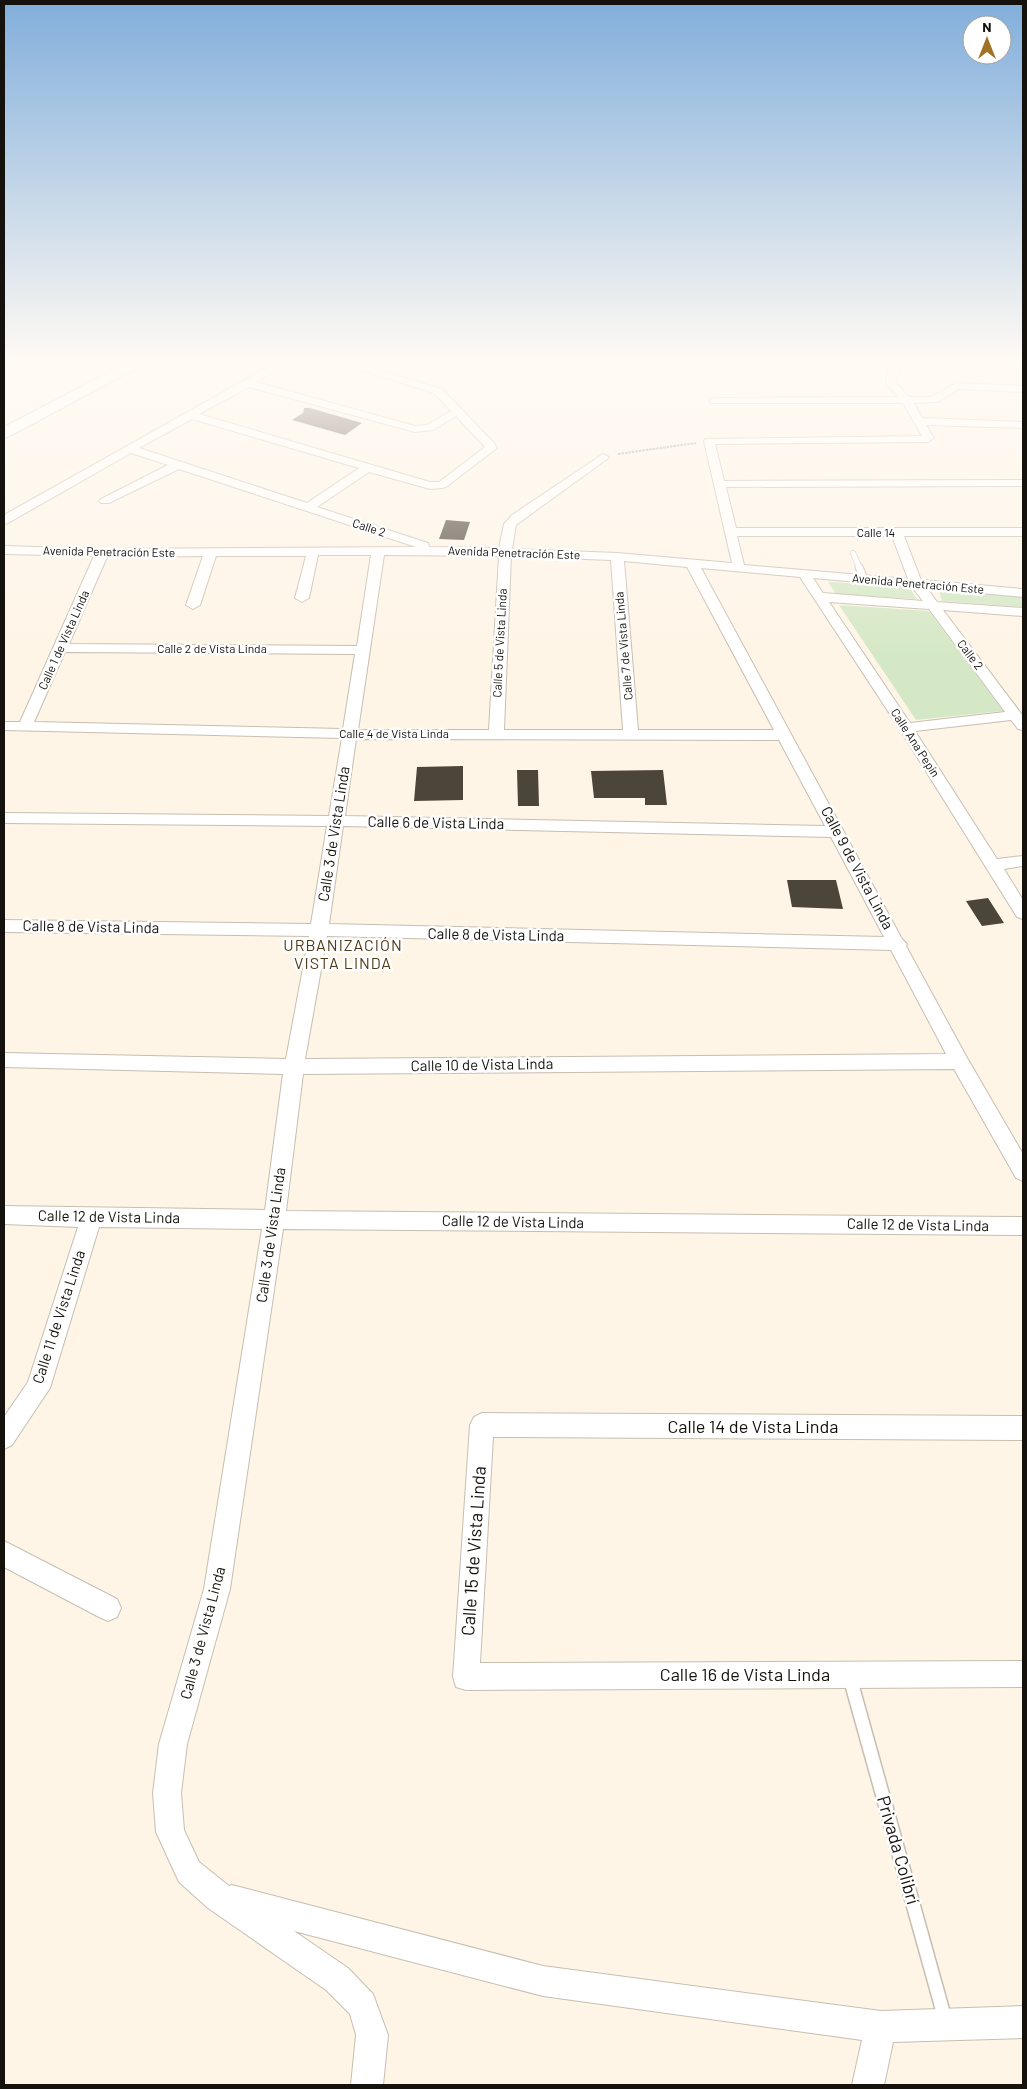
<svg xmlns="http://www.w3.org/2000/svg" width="1027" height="2089" font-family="Barlow,sans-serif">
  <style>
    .green { fill: #d5e8c5 }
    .building { fill: #4c453a }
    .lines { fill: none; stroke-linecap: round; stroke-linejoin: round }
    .service-far2-casing { stroke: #c6beb1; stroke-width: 6 }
    .service-far1-casing { stroke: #c6beb1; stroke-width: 9 }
    .service-casing { stroke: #c6beb1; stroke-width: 16 }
    .minor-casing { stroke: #c6beb1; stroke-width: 2 }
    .primary-casing { stroke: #c6beb1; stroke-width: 2 }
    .path { stroke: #a59e94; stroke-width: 2; stroke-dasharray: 2.5 1; stroke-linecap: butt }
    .service-far2 { stroke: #fff; stroke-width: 5 }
    .service-far1 { stroke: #fff; stroke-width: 7 }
    .service { stroke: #fff; stroke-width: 13 }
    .minor { fill: #fff; fill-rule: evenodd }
    .primary { fill: #fff; fill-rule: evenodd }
    .labels { text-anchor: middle; stroke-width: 5; stroke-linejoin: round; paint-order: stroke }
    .far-street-label { font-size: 12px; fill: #15120d; stroke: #fff }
    .street-label { font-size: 15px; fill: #15120d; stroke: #fff }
    .neighbourhood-label { font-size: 16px; letter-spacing: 1px; fill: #513a17; stroke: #fff }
    .near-street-label { font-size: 18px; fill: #15120d; stroke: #fff }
  </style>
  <rect width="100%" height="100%" fill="#fef5e7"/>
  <!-- green -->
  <path class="green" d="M828 582 909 587 917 599 836 594Z
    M939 591 1023 597V607L942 601Z
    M839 605 929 611 1003 711 916 720Z"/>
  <!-- building -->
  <path class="building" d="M304 408H310L362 423 345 435 292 420 303 413Z
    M446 520 470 522 464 540 439 539Z
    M463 766V800L414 801 417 767Z
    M517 770H538L539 806H518Z
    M663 770 667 805H645V798H594L591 771Z
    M787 880H836L843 909 792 907Z
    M988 898 1004 923 982 926 966 901Z"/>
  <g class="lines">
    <!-- service-far2 casing -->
    <g class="service-far2-casing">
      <path id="service-far2" d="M853 553 860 569"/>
    </g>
    <!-- service-far1 casing -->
    <g class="service-far1-casing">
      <path id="service-far1" d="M859 567 864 579"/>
    </g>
    <!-- service casing -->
    <g class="service-casing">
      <path id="service" d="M850 1678 945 2019"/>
    </g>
    <!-- minor casing -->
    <g class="minor-casing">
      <path id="minor" d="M275 363H288L256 382 415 426 427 425 451 411 434 393 338 363H355L442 389 494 443 497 448 446 487 442 488 430 489 369 472 317 507 428 543 429 547 499 548 504 524 512 515 603 454 609 457 607 459 516 525 512 549 617 553 732 563 704 441 705 439 922 436 903 403H711L710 401 711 399 715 398 898 397 886 383 889 367 751 366 746 363H900L896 383 909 397H932L956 383 1023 386V392L958 389 938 402 914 403 922 418 1023 422V428L926 425 934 438 928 442 715 444 724 481 1023 480V486L726 487 736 528H1023V536H904L921 580 1023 589V597L927 588 937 602 1023 608V616L943 610 1023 716V730L1018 729 1011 720 915 731 997 859 1023 856V866L1004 869 1023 900V919L1017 917 899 728 800 577 701 568 902 939 907 944 906 946 966 1056 1023 1154V1181L1016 1178 954 1069 303 1074 286 1211 1023 1217V1235L283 1229 230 1589 187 1744 181 1793 184 1830 199 1862 229 1886 232 1885 543 1966 881 2011 1023 2006V2038L893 2042 884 2085H852L862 2040 543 1996 294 1931 348 1968 373 1994 388 2035 383 2085H351L356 2035 350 2014 326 1990 208 1908 179 1882 156 1832 153 1793 159 1744 204 1589 262 1229 99 1227 50 1388 12 1445 4 1449V1417L28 1382 78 1227 4 1224V1206L265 1210 283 1074 4 1067V1053L286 1059 309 936 4 932V920L311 924 327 826 4 823V813L329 816 342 738 4 730V722H20L94 556 4 554V546L102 549 416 547 179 469 109 503H101L99 501 101 499 168 465 131 453 8 523 4 524V515ZM249 387 415 432 433 430 456 416 485 447 439 482H430L199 414ZM192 419 359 468 307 503 139 448ZM737 536H892L908 579 744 565ZM318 555H371L357 646 69 644 107 557 203 556 186 605 193 609 200 605 216 556H306L295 598 302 602 309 598ZM384 555 499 556 489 730H358ZM511 556 611 560 623 730H504ZM624 561 687 567 774 730H638ZM813 578 912 587 923 601 823 593ZM829 602 929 609 1005 712 910 723ZM65 652 355 654 343 729 34 722ZM356 739 779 740 825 826 345 816ZM343 826 831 837 884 937 329 924ZM327 936 891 950 946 1054 305 1059Z
        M482 1413 1023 1416V1440L493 1437 480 1663 1023 1661V1687L466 1690 456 1687 453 1677 470 1425 474 1417Z
        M4 1541 117 1599 121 1608 117 1617 108 1621 99 1617 4 1567Z"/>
    </g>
    <!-- primary casing -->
    <g class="primary-casing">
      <path id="primary" d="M127 363H146L10 436 4 438V427Z"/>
    </g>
    <!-- path -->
    <path class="path" d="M618 454 696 443"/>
    <!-- service-far2 -->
    <use href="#service-far2" class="service-far2"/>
    <!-- service-far1 -->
    <use href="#service-far1" class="service-far1"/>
    <!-- service -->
    <use href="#service" class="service"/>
    <!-- minor -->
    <use href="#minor" class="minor"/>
    <!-- primary -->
    <use href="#primary" class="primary"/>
  </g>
  <!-- sky -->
  <linearGradient id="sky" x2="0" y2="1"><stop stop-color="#81aedb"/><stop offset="0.55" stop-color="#fffaf4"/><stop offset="1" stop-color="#fffaf4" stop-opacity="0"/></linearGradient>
  <rect width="1027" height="656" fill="url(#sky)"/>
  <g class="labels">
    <!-- far-street labels -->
    <g class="far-street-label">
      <text transform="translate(369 528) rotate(18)" y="4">Calle 2</text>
      <text x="876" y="537">Calle 14</text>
      <text transform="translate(109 552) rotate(1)" y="4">Avenida Penetración Este</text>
      <text transform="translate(514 553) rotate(2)" y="4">Avenida Penetración Este</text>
      <text transform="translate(918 584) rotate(5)" y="4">Avenida Penetración Este</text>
      <text transform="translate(64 640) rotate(-66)" y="4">Calle 1 de Vista Linda</text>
      <text transform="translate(500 643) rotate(-87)" y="4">Calle 5 de Vista Linda</text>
      <text transform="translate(624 646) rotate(-95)" y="4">Calle 7 de Vista Linda</text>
      <text x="212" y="653">Calle 2 de Vista Linda</text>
      <text transform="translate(970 655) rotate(53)" y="4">Calle 2</text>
      <text x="394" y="738">Calle 4 de Vista Linda</text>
      <text transform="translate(915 743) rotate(57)" y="4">Calle Ana Pepín</text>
    </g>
    <!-- street labels -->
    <g class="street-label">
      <text transform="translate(436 823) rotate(1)" y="5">Calle 6 de Vista Linda</text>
      <text transform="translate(334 834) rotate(-81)" y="5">Calle 3 de Vista Linda</text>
      <text transform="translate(857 868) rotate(62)" y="5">Calle 9 de Vista Linda</text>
      <text transform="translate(91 927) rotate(1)" y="5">Calle 8 de Vista Linda</text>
      <text transform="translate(496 935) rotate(1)" y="5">Calle 8 de Vista Linda</text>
      <text transform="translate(482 1065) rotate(-1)" y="5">Calle 10 de Vista Linda</text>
      <text transform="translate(109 1217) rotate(1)" y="5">Calle 12 de Vista Linda</text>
      <text transform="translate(513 1222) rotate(1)" y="5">Calle 12 de Vista Linda</text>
      <text transform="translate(918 1225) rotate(1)" y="5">Calle 12 de Vista Linda</text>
      <text transform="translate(271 1235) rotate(-82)" y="5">Calle 3 de Vista Linda</text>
      <text transform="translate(59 1317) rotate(-72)" y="5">Calle 11 de Vista Linda</text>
      <text transform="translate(203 1633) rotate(-75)" y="5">Calle 3 de Vista Linda</text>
    </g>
    <!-- neighbourhood labels -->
    <g class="neighbourhood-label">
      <text x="343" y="951">URBANIZACIÓN<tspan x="343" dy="18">VISTA LINDA</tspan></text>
    </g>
    <!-- near-street labels -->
    <g class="near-street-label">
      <text x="753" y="1433">Calle 14 de Vista Linda</text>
      <text transform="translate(474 1551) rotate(-86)" y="6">Calle 15 de Vista Linda</text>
      <text x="745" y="1681">Calle 16 de Vista Linda</text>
      <text transform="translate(898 1850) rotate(74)" y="6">Privada Colibrí</text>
    </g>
  </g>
  <!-- border -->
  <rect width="1027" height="2089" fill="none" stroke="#15120d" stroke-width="10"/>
  <!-- north arrow -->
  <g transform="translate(987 40)"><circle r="24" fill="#ffffff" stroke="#a1a09e"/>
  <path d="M0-4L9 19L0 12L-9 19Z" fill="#a07224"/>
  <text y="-8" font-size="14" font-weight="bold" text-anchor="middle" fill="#15120d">N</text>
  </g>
</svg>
